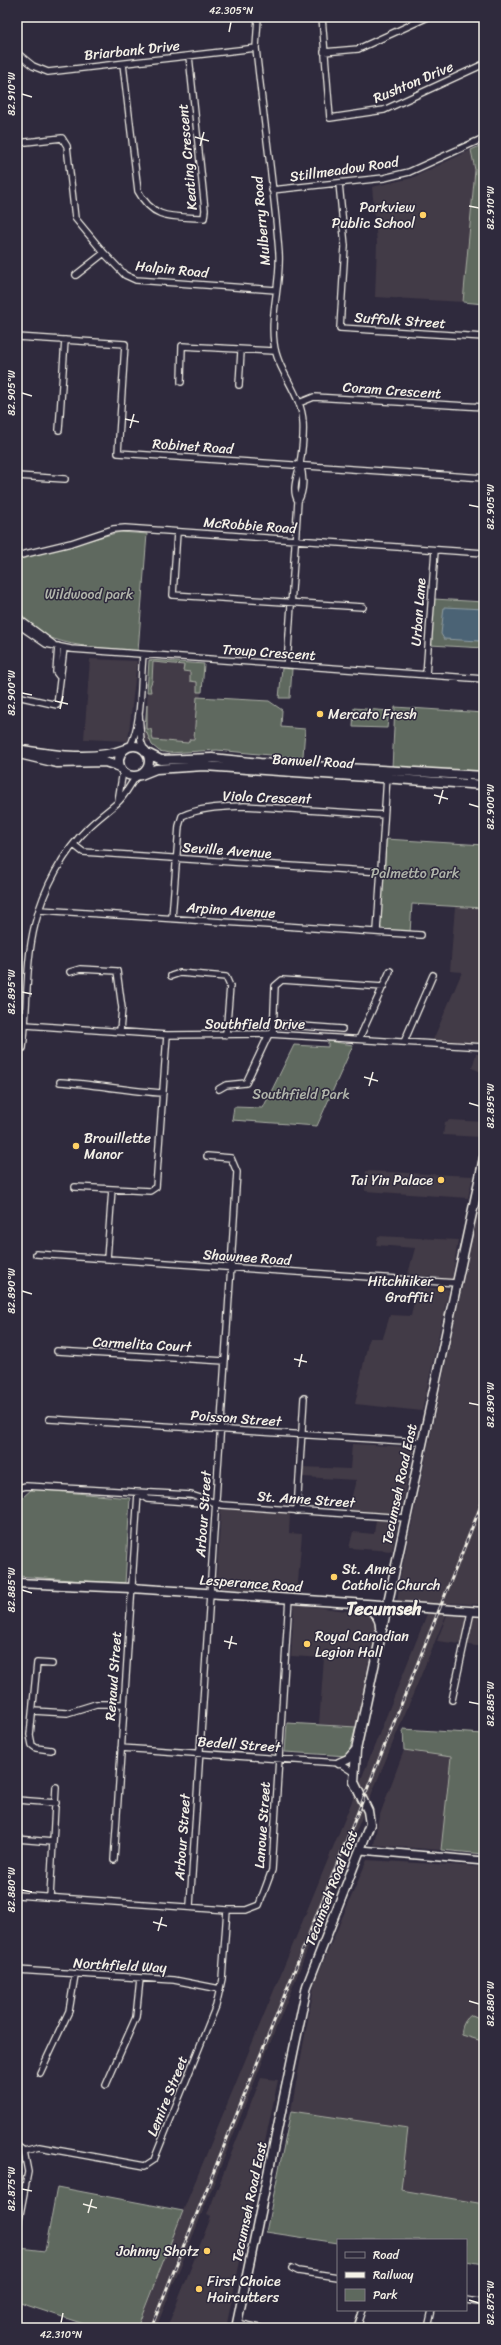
<svg xmlns="http://www.w3.org/2000/svg" width="501" height="2345" font-family="Sriracha,sans-serif">
  <style>
    .built { fill: #423a46 }
    .green { fill: #5e695e; stroke: #a9ada3 }
    .water { fill: #4b6375; stroke: #8f9ca3 }
    .lines { fill: none; stroke-linecap: round; stroke-linejoin: round }
    .minor-casing { stroke: #f4f1e8; stroke-width: 8 }
    .tertiary-casing { stroke: #f4f1e8; stroke-width: 10 }
    .secondary-casing { stroke: #f4f1e8; stroke-width: 11 }
    .minor { stroke: #2f2a3d; stroke-width: 5.5 }
    .tertiary { stroke: #2f2a3d; stroke-width: 7 }
    .secondary { stroke: #2f2a3d; stroke-width: 8 }
    .rail-casing { stroke: #f4f1e8; stroke-width: 3 }
    .rail { stroke: #2f2a3d; stroke-width: 1.5; stroke-dasharray: 4.5; stroke-linecap: butt }
    .ticks { fill: none; stroke: #f4f1e8; stroke-width: 1.5 }
    .poi-dot { fill: #ffd166; stroke: #2f2a3d; stroke-width: 1.5 }
    .labels { text-anchor: middle; stroke-width: 3; stroke-linejoin: round; paint-order: stroke }
    .street-label { font-size: 14px; fill: #f4f1e8; stroke: #2f2a3d }
    .poi-label { font-size: 14px; fill: #f4f1e8; stroke: #2f2a3d; text-anchor: start }
    .park-label { font-size: 14px; fill: #b0b4aa; stroke: #2f2a3d }
    .district-label { font-size: 18px; font-weight: bold; fill: #f4f1e8; stroke: #2f2a3d }
    .neatline { fill: none; stroke: #f4f1e8; stroke-width: 1.5 }
    .ticks-label { font-size: 10px; text-anchor: middle; fill: #f4f1e8 }
  </style>
  <rect width="100%" height="100%" fill="#2f2a3d"/>
  <filter id="ink" filterUnits="userSpaceOnUse"><feTurbulence type="fractalNoise" baseFrequency=".025" numOctaves="2"/><feDisplacementMap in="SourceGraphic" scale="8" xChannelSelector="R" yChannelSelector="G"/><feConvolveMatrix kernelMatrix="1 2 1 2 8 2 1 2 1" color-interpolation-filters="sRGB"/></filter>
  <g filter="url(#ink)">
    <!-- built -->
    <path class="built" d="M471 150 475 169 463 302 375 297 377 243 372 187 412 178Z
      M90 659 137 661 128 741 84 739Z
      M150 661 203 665 197 746 144 742Z
      M455 906 484 908V1043L433 1040 462 972 450 971Z
      M476 1054H484V1073L472 1068Z
      M450 1120 484 1122 481 1137 443 1135 445 1122Z
      M366 1171 473 1176 468 1198 365 1191Z
      M484 1185V1605L451 1603 325 1906 156 2328H137L183 2211 362 1777 429 1609 397 1605 400 1578Z
      M378 1236 458 1240 452 1279 408 1274 415 1248 376 1245Z
      M417 1287 449 1289 422 1411 355 1404 369 1338H383L390 1315 411 1316Z
      M352 1444 414 1447 400 1514 348 1511 356 1480 303 1477V1467L350 1469Z
      M221 1509 290 1513 289 1533 302 1534 297 1594 216 1588Z
      M376 1520 398 1522 392 1551 349 1548 353 1532 374 1534Z
      M294 1604 369 1614 376 1626 356 1727 319 1724 324 1658 291 1656Z
      M447 1615 484 1618V1647L437 1641Z
      M404 1750 451 1757 441 1850 374 1845 378 1820Z
      M367 1860 484 1867V2204L401 2190 408 2128 291 2111 315 1981Z
      M261 2078 278 2080 226 2328H167L211 2217 207 2215Z"/>
    <!-- green -->
    <path class="green" d="M484 144V304L463 302 475 170 471 150Z
      M120 532 147 534 138 651C100 647 39 649 17 611V559Z
      M434 599 484 602V648L430 645Z
      M149 660 204 664 202 692H197V682L190 681V672L183 671 184 665 153 662 152 681 150 686 151 692H147Z
      M282 668 292 669 290 698H279Z
      M197 697 269 701 282 710 281 727 305 729 303 756 301 758 217 750 169 753 159 751 152 745 145 729 147 704V729H151L153 740 188 743 190 739H194Z
      M395 707 484 713V773L392 768Z
      M354 708 389 711 387 728 353 727Z
      M385 839 484 845V908L412 904 410 932 384 930 380 927Z
      M328 1041 353 1045 317 1126 232 1120 234 1107 263 1108 294 1045 328 1047Z
      M32 1489 130 1498 125 1584 17 1576V1498H22Z
      M287 1723 356 1727 348 1756 285 1752Z
      M403 1729 484 1734V1854L441 1850 451 1757 404 1750Z
      M472 2015 484 2020V2039L482 2041 462 2035C460 2028 466 2017 472 2015Z
      M291 2111 408 2128 401 2190 484 2204V2264L466 2261V2240H338V2243L266 2232Z
      M57 2187 183 2211 137 2328H96L17 2302V2269L20 2248 45 2251Z"/>
    <!-- water -->
    <path class="water" d="M444 607 484 609V635L479 641 444 639 441 634Z"/>
    <g class="lines">
      <!-- minor casing -->
      <g class="minor-casing">
        <path id="minor" d="M258 17 256 48C263 116 274 185 279 253 281 283 270 313 274 343 277 371 302 394 303 422 304 435 302 451 300 464 298 476 291 489 298 501
          M322 17 330 118 384 110 484 64
          M324 52 358 49 428 17
          M17 53 33 66 48 72 256 48
          M123 64 138 191C154 221 173 216 204 218L205 210 189 56
          M17 143 62 138 67 146 75 218 104 253 125 275 136 280 276 290
          M339 183 345 246 340 328 484 337
          M272 190 384 178 409 172 484 138
          M76 275 104 253
          M17 337 125 344 118 453 484 478
          M181 382 182 346 274 351
          M239 385 241 351
          M299 403 314 397 484 407
          M59 430 65 340
          M17 476 65 479
          M177 532 173 595 363 607
          M17 556 71 543 113 529 125 528 484 553
          M17 614 22 621 53 644
          M17 624 46 644 71 649 484 679
          M58 646 56 672 59 676
          M287 665 298 501C304 491 304 476 300 465
          M426 675 435 550
          M17 696 57 705 64 648
          M139 714 141 741 144 749
          M130 747C143 719 140 684 143 655
          M118 801 123 771
          M74 845 83 852 381 872
          M40 910 421 935
          M172 918 179 826 182 816C201 807 223 807 244 806L384 815
          M377 931 387 776
          M70 972 80 969 117 971 122 1008 120 1031
          M171 976 180 973 226 977 230 986 226 1035
          M274 1024 342 1029
          M26 1025 167 1035 269 1034 484 1047
          M273 1034 275 986 282 980 383 987
          M359 1039 390 971
          M404 1042 433 975
          M23 1048C28 1007 25 963 35 924 44 888 63 852 89 827 98 818 108 811 117 803 126 795 129 785 137 776
          M60 1082C94 1084 128 1091 163 1093
          M219 1089 226 1085 246 1083 269 1034
          M75 1187 150 1191 156 1187 167 1035
          M36 1254 456 1283
          M107 1259 112 1189
          M57 1351 225 1361
          M49 1419 421 1442
          M18 1488 26 1486 191 1495 222 1505 405 1518
          M138 1493 147 1499 201 1503 207 1501
          M297 1511 304 1398
          M452 1700 471 1612
          M33 1711 67 1713 96 1704H123
          M121 1748 339 1763 353 1772
          M51 1750 36 1748 32 1745 30 1735 37 1663 52 1664
          M17 1800 56 1803
          M17 1839 53 1842
          M114 1860 138 1493
          M17 1895 227 1910H246L259 1905 272 1870 289 1598
          M50 1897 56 1787
          M190 1906 237 1172 231 1158 207 1156
          M17 1970 174 1980 220 1989
          M40 2073 69 2011 75 1975
          M106 2085 136 2017 140 1979
          M17 2146 24 2151 28 2172 17 2230
          M24 2151 39 2147 145 2166 154 2160 216 2006 222 1979 227 1910
          M292 2268 298 2271 338 2277
          M466 2300 484 2303
          M237 2323 260 2328
          M357 2328 363 2310
          M428 2328 432 2310"/>
      </g>
      <!-- tertiary casing -->
      <g class="tertiary-casing">
        <path id="tertiary" d="M361 1850 484 1861"/>
      </g>
      <!-- secondary casing -->
      <g class="secondary-casing">
        <path id="secondary" d="M119 761a15 15 0 1 1 30 0a15 15 0 1 1-30 0Z
          M17 749C50 754 93 762 125 749
          M147 753 161 760 212 758 260 763 484 776
          M19 754 57 763 105 762 120 767
          M141 775 156 769 204 766 484 785
          M17 1583 131 1588 484 1612
          M360 1604C370 1609 380 1615 380 1627
          M339 1763 348 1759 355 1751
          M236 2328 307 1986 370 1824 368 1811 354 1782 356 1750 484 1158"/>
      </g>
      <!-- minor -->
      <use href="#minor" class="minor"/>
      <!-- tertiary -->
      <use href="#tertiary" class="tertiary"/>
      <!-- secondary -->
      <use href="#secondary" class="secondary"/>
      <!-- rail casing -->
      <g class="rail-casing">
        <path id="rail" d="M151 2328 484 1498"/>
      </g>
      <!-- rail -->
      <use href="#rail" class="rail"/>
    </g>
  </g>
  <!-- ticks -->
  <path class="ticks" d="M229 32 231 22M22 94 32 97M195 137 209 141M200 146 204 132M469 206 479 208M22 393 32 396M125 419 139 422M130 428 134 414M469 505 479 507M22 693 32 695M55 701 68 704M60 709 63 696M434 795 448 799M439 804 443 790M469 804 479 807M22 992 32 994M364 1077 378 1081M369 1086 373 1072M469 1103 479 1106M22 1291 32 1294M294 1359 307 1362M299 1367 302 1354M469 1403 479 1405M22 1590 32 1593M224 1641 237 1644M229 1649 232 1636M469 1702 479 1704M22 1890 32 1892M153 1922 167 1926M158 1931 162 1917M469 2001 479 2004M22 2189 32 2191M83 2204 97 2208M88 2213 92 2199M469 2300 479 2303M61 2323 63 2313"/>
  <!-- markers -->
  <g class="poi-dot">
    <circle cx="423" cy="215" r="4"/>
    <circle cx="320" cy="714" r="4"/>
    <circle cx="76" cy="1146" r="4"/>
    <circle cx="441" cy="1180" r="4"/>
    <circle cx="441" cy="1289" r="4"/>
    <circle cx="334" cy="1577" r="4"/>
    <circle cx="307" cy="1644" r="4"/>
    <circle cx="207" cy="2251" r="4"/>
    <circle cx="199" cy="2289" r="4"/>
  </g>
  <g class="labels">
    <!-- street labels -->
    <g class="street-label">
      <text transform="translate(132 50) rotate(-6)" y="5">Briarbank Drive</text>
      <text transform="translate(413 82) rotate(-23)" y="5">Rushton Drive</text>
      <text transform="translate(187 157) rotate(-95)" y="5">Keating Crescent</text>
      <text transform="translate(344 169) rotate(-8)" y="5">Stillmeadow Road</text>
      <text transform="translate(261 221) rotate(-95)" y="5">Mulberry Road</text>
      <text transform="translate(172 269) rotate(6)" y="5">Halpin Road</text>
      <text transform="translate(400 320) rotate(4)" y="5">Suffolk Street</text>
      <text transform="translate(392 390) rotate(4)" y="5">Coram Crescent</text>
      <text transform="translate(193 446) rotate(4)" y="5">Robinet Road</text>
      <text transform="translate(250 525) rotate(4)" y="5">McRobbie Road</text>
      <text transform="translate(418 612) rotate(-86)" y="5">Urban Lane</text>
      <text transform="translate(269 652) rotate(4)" y="5">Troup Crescent</text>
      <text transform="translate(313 761) rotate(3)" y="5">Banwell Road</text>
      <text transform="translate(267 797) rotate(2)" y="5">Viola Crescent</text>
      <text transform="translate(227 850) rotate(4)" y="5">Seville Avenue</text>
      <text transform="translate(231 910) rotate(4)" y="5">Arpino Avenue</text>
      <text x="255" y="1029">Southfield Drive</text>
      <text transform="translate(247 1257) rotate(4)" y="5">Shawnee Road</text>
      <text transform="translate(142 1344) rotate(3)" y="5">Carmelita Court</text>
      <text transform="translate(236 1418) rotate(4)" y="5">Poisson Street</text>
      <text transform="translate(399 1484) rotate(-78)" y="5">Tecumseh Road East</text>
      <text transform="translate(306 1499) rotate(4)" y="5">St. Anne Street</text>
      <text transform="translate(203 1514) rotate(-86)" y="5">Arbour Street</text>
      <text transform="translate(251 1583) rotate(4)" y="5">Lesperance Road</text>
      <text transform="translate(113 1676) rotate(-86)" y="5">Renaud Street</text>
      <text transform="translate(239 1744) rotate(4)" y="5">Bedell Street</text>
      <text transform="translate(262 1825) rotate(-86)" y="5">Lanoue Street</text>
      <text transform="translate(182 1837) rotate(-86)" y="5">Arbour Street</text>
      <text transform="translate(331 1888) rotate(-69)" y="5">Tecumseh Road East</text>
      <text transform="translate(120 1965) rotate(3)" y="5">Northfield Way</text>
      <text transform="translate(167 2096) rotate(-68)" y="5">Lemire Street</text>
      <text transform="translate(249 2202) rotate(-78)" y="5">Tecumseh Road East</text>
    </g>
    <!-- poi labels -->
    <g class="poi-label">
      <text x="415" y="212" text-anchor="end">Parkview<tspan x="415" dy="16">Public School</tspan></text>
      <text x="328" y="719">Mercato Fresh</text>
      <text x="84" y="1143">Brouillette<tspan x="84" dy="16">Manor</tspan></text>
      <text x="433" y="1185" text-anchor="end">Tai Yin Palace</text>
      <text x="433" y="1286" text-anchor="end">Hitchhiker<tspan x="433" dy="16">Graffiti</tspan></text>
      <text x="342" y="1574">St. Anne<tspan x="342" dy="16">Catholic Church</tspan></text>
      <text x="315" y="1641">Royal Canadian<tspan x="315" dy="16">Legion Hall</tspan></text>
      <text x="199" y="2256" text-anchor="end">Johnny Shotz</text>
      <text x="207" y="2286">First Choice<tspan x="207" dy="16">Haircutters</tspan></text>
    </g>
    <!-- park labels -->
    <g class="park-label">
      <text x="89" y="599">Wildwood park</text>
      <text x="415" y="878">Palmetto Park</text>
      <text x="301" y="1099">Southfield Park</text>
    </g>
    <!-- district labels -->
    <g class="district-label">
      <text x="384" y="1615">Tecumseh</text>
    </g>
  </g>
  <!-- margin -->
  <rect width="501" height="2345" fill="none" stroke="#2f2a3d" stroke-width="44"/>
  <!-- legend -->
  <rect x="337" y="2239" width="130" height="72" fill="#2f2a3d" stroke="#7e7a81"/>
  <rect x="345" y="2252" width="20" height="6" fill="#2f2a3d" stroke="#7e7a81"/>
  <text x="373" y="2259" font-size="12" fill="#f4f1e8">Road</text>
  <rect x="345" y="2272" width="20" height="6" fill="#f4f1e8" stroke="#7e7a81"/>
  <text x="373" y="2279" font-size="12" fill="#f4f1e8">Railway</text>
  <rect x="345" y="2289" width="20" height="12" fill="#5e695e" stroke="#7e7a81"/>
  <text x="373" y="2299" font-size="12" fill="#f4f1e8">Park</text>
  <rect x="22" y="22" width="457" height="2301" class="neatline"/>
  <g class="ticks-label">
    <text x="231" y="14">42.305°N</text>
    <text transform="translate(11 94) rotate(-90)" y="4">82.910°W</text>
    <text transform="translate(490 208) rotate(-90)" y="4">82.910°W</text>
    <text transform="translate(11 393) rotate(-90)" y="4">82.905°W</text>
    <text transform="translate(490 507) rotate(-90)" y="4">82.905°W</text>
    <text transform="translate(11 693) rotate(-90)" y="4">82.900°W</text>
    <text transform="translate(490 807) rotate(-90)" y="4">82.900°W</text>
    <text transform="translate(11 992) rotate(-90)" y="4">82.895°W</text>
    <text transform="translate(490 1106) rotate(-90)" y="4">82.895°W</text>
    <text transform="translate(11 1291) rotate(-90)" y="4">82.890°W</text>
    <text transform="translate(490 1405) rotate(-90)" y="4">82.890°W</text>
    <text transform="translate(11 1590) rotate(-90)" y="4">82.885°W</text>
    <text transform="translate(490 1704) rotate(-90)" y="4">82.885°W</text>
    <text transform="translate(11 1890) rotate(-90)" y="4">82.880°W</text>
    <text transform="translate(490 2004) rotate(-90)" y="4">82.880°W</text>
    <text transform="translate(11 2189) rotate(-90)" y="4">82.875°W</text>
    <text transform="translate(490 2303) rotate(-90)" y="4">82.875°W</text>
    <text x="61" y="2338">42.310°N</text>
  </g>
</svg>
